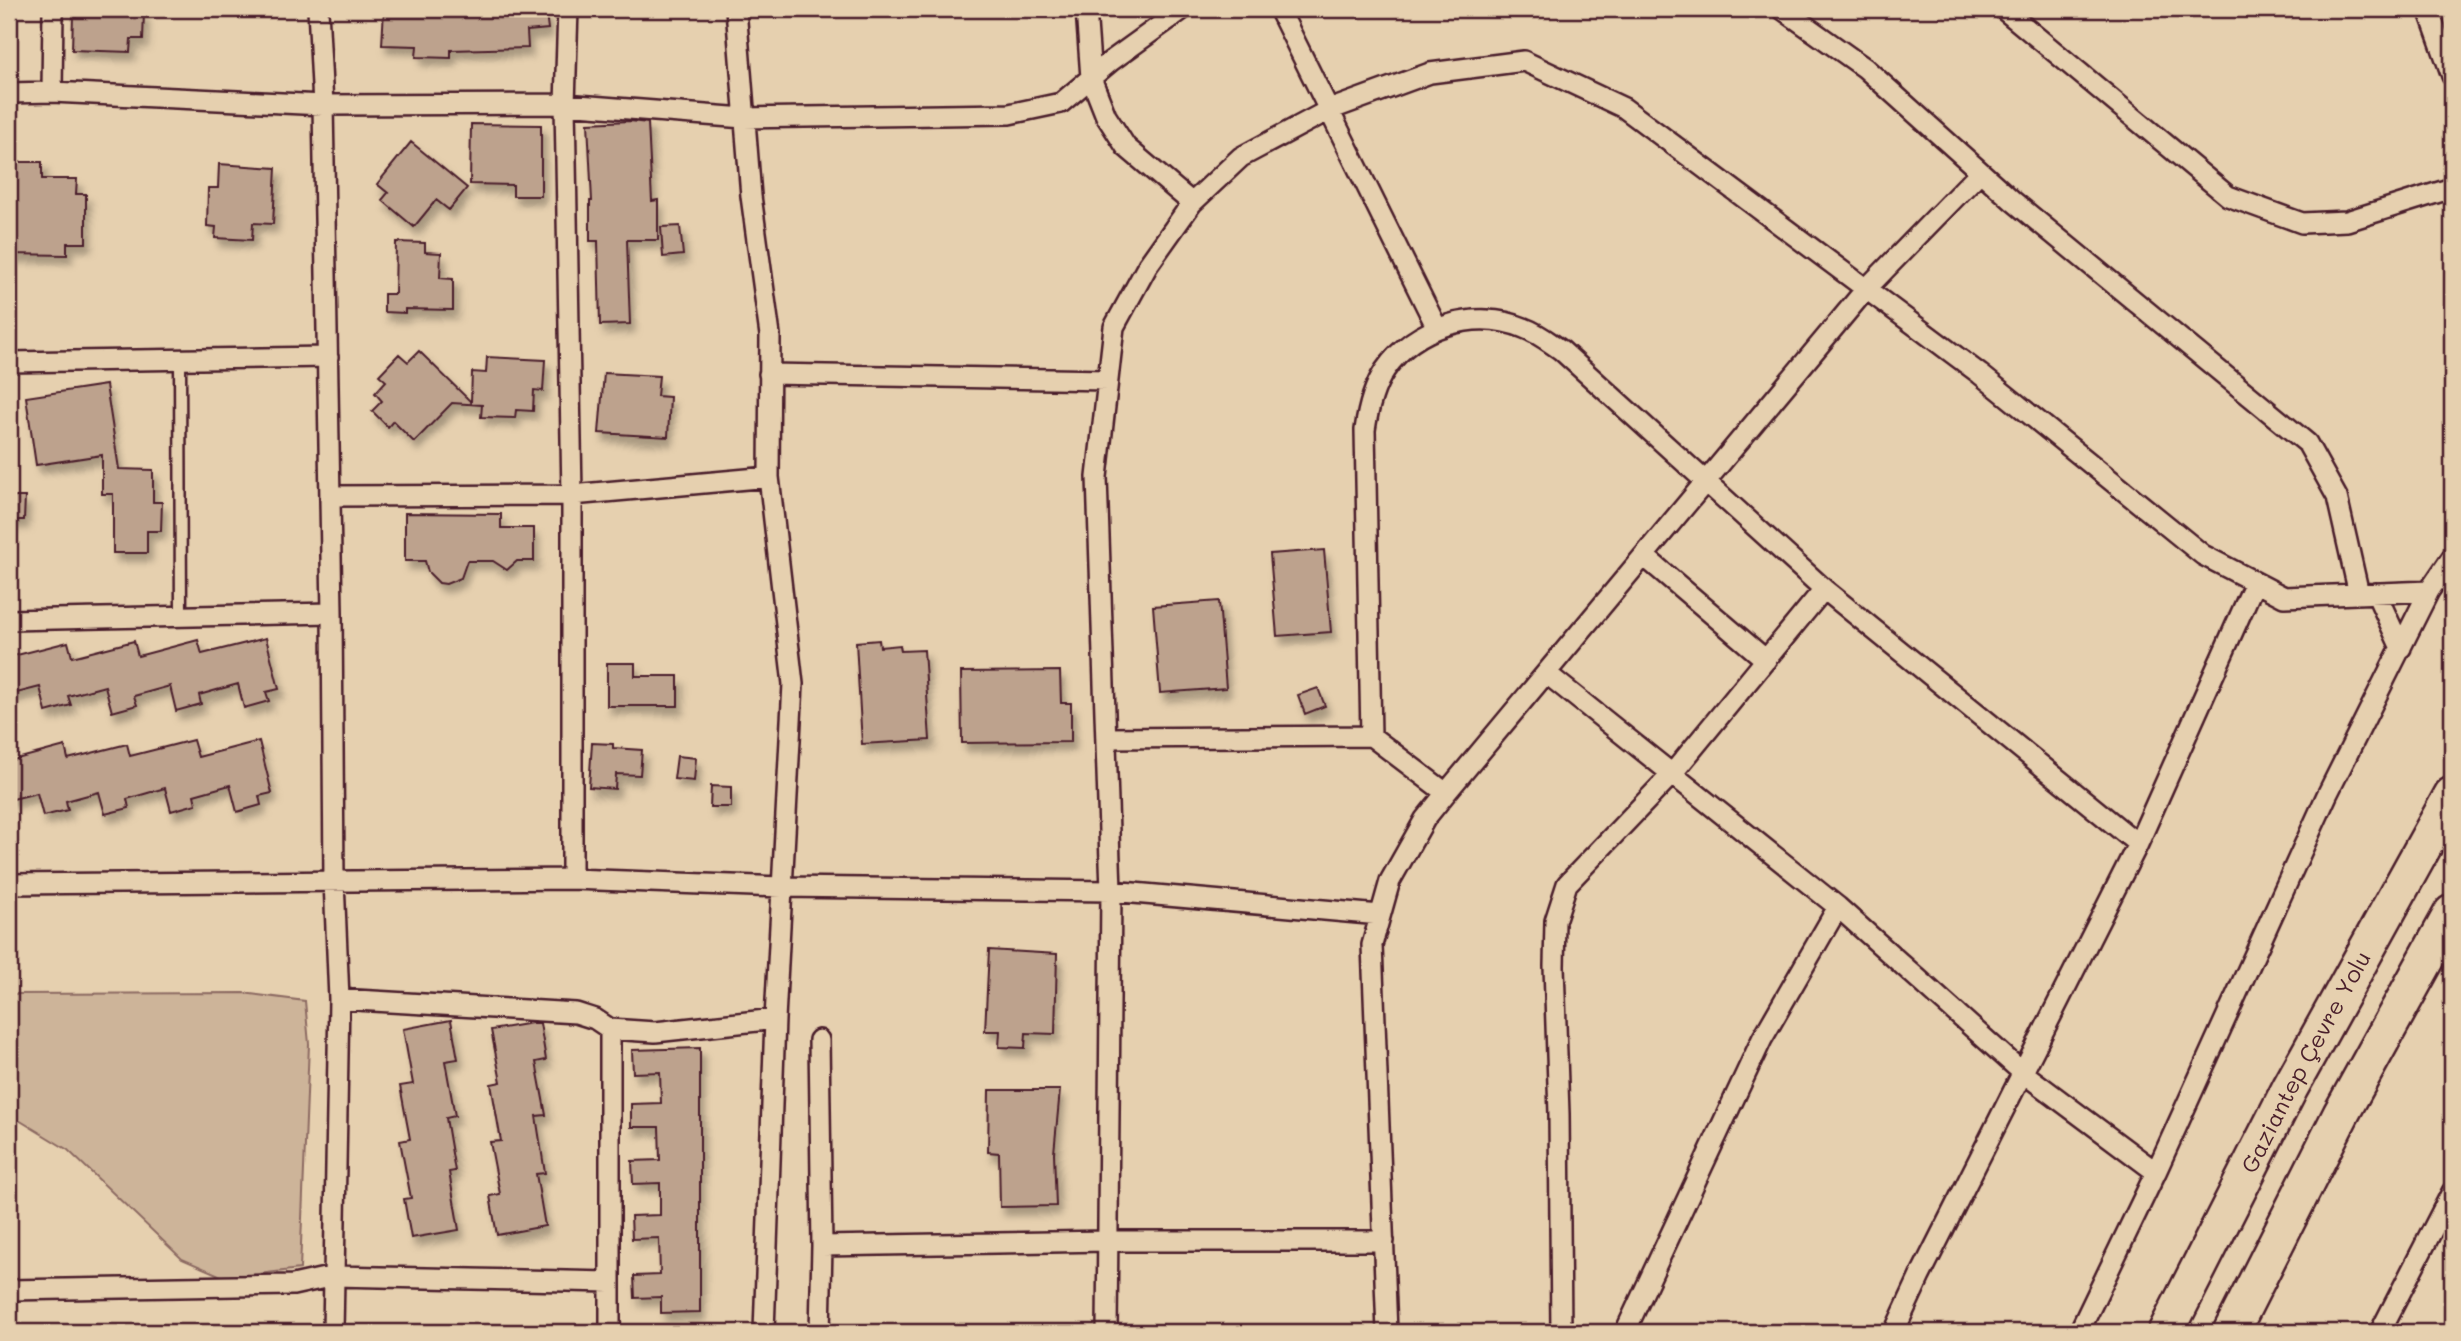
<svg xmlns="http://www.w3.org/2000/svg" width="2461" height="1341" font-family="Mali,sans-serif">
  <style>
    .green { fill: #cdb499; stroke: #8c6a62; stroke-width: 2 }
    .building { fill: #bda28d; stroke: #4a1f2b; stroke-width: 2; filter: url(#shadow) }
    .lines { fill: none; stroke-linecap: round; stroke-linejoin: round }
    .lane-casing { stroke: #4a1f2b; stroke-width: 15 }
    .street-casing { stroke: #4a1f2b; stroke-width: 24 }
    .highway-casing { stroke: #4a1f2b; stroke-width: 40 }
    .lane { stroke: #e6d0af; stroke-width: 10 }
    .street { stroke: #e6d0af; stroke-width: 19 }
    .highway { stroke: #e6d0af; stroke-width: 35 }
    .labels { text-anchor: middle; stroke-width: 5; stroke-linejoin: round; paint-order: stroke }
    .street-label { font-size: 23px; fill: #4a1f2b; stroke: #e6d0af }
  </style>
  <defs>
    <filter id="shadow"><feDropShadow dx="4.5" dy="8" stdDeviation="3.5" flood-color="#0004"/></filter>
  </defs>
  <rect width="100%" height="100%" fill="#e6d0af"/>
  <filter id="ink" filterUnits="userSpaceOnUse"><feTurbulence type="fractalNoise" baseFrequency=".0143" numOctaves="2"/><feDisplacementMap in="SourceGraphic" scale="14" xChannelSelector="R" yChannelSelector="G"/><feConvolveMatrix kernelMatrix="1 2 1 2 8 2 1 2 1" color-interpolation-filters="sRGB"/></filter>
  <g filter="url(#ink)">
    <!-- green -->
    <path class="green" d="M243 993 305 1001 309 1044 300 1269 226 1278 182 1259 68 1150 9 1114V994Z"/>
    <!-- building -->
    <path class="building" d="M76 9H133V13H144L143 39H131L130 52 72 50 73 15 76 16Z
      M384 9H453V14L546 13 548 29 527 31 528 48 451 50V58L416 57 417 46 382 45Z
      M630 121 648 123 652 201 658 200V240H627L630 324 600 325 598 241H590V201H592L588 123Z
      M471 124 541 125V196H513V185L470 184Z
      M411 142 467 188 449 210 436 200 414 227 382 200 388 193 377 184Z
      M9 162H42V179H77L76 194H86V243H67V255L9 254Z
      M219 164 276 168 273 224 253 223 252 240 215 238 216 227 207 226 208 188H218Z
      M680 226 683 255 663 257 661 227Z
      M396 242 425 243V252L441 253 440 278 453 279V310L405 309V313L384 312V294H395Z
      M419 351 471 402 472 372 486 373 487 357 545 360 543 391 534 390 533 411 516 410 515 418 481 417 482 405 452 403 414 442 393 421 388 427 372 411 382 401 375 393 386 381 379 375 399 354 408 362Z
      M604 373 659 376 657 396 670 397 668 437 599 433Z
      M106 385 119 469 153 470V502H162L161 531H147V553H113V494H102V455L36 465 26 397Z
      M9 497H25L24 520H9Z
      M405 513 501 514V528H534V561H517L507 570 493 561H467L461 578 446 584 439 583 428 572 425 561H405Z
      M1324 550 1331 632 1277 636 1270 554Z
      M1219 601 1226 688 1160 693 1153 606Z
      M266 638 279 689 266 692 269 701 244 708 238 684 199 695 201 704 176 711 170 686 134 696 137 705 112 712 105 686 68 696 71 705 46 712 40 687 9 695V657L68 642 72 657 134 641 138 656 198 640 202 654Z
      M879 640 880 647 900 645 901 651 924 650 930 740 862 744 856 642Z
      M607 663H635V676H678V706H607Z
      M1060 671 1061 703H1071V742L962 743 961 672Z
      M1318 688 1325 706 1305 714 1298 695Z
      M193 740 198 757 259 741 272 793 259 796 261 805 237 812 230 785 194 795 196 804 171 811 165 788 127 799 129 808 105 814 99 792 66 801 68 810 43 816 37 793 9 800V761L65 746 68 759 127 744 130 756Z
      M592 743 613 744V748L642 750 640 775 616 774 615 789 589 787Z
      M677 756 696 758 694 781 674 779Z
      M711 786 731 787V807H710Z
      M989 950 1057 954 1055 1034 1026 1033 1025 1048 999 1047 1000 1031H985Z
      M451 1020 458 1059 445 1061 455 1116 446 1118 455 1171 449 1172 459 1230 411 1238 404 1199 411 1198 400 1141 410 1139 400 1086 413 1084 403 1029Z
      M532 1023H540L546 1060 536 1062 546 1115 536 1116 545 1173 536 1174 545 1226 497 1235 490 1196 500 1194 490 1142 501 1141 491 1084 501 1082 491 1030Z
      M700 1048V1312L661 1313V1297L635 1298 634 1276 660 1275 659 1238 632 1239 631 1216 660 1215V1183L633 1184 632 1161 660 1160 659 1127H631V1104L661 1103 660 1072 633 1073 632 1050Z
      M989 1090H1060L1054 1153 1056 1206 1000 1207 999 1153 988 1152Z"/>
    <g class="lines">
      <!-- lane casing -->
      <g class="lane-casing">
        <path id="lane" d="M180 359 181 616"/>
      </g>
      <!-- street casing -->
      <g class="street-casing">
        <path id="street" d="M318 9 323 105 332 613 334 881 339 999 333 1332
          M568 9 565 104 572 495V879
          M736 9 751 196 770 335 769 477 793 684 775 1019 764 1332
          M1086 9 1091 78 1106 116 1126 147 1192 203
          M1279 9 1437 328
          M1782 9 1865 68 2013 201 2307 443 2337 497 2359 594
          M2003 9 2228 196 2302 223 2347 221 2452 188
          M2428 9 2452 76
          M52 92 53 9
          M9 93 52 92 323 105 565 104 744 118 1009 114 1061 103 1111 61 1183 9
          M9 362 328 357
          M769 374 1108 380
          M330 496 572 495 769 477
          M1644 556 1766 660
          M2376 593 2401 648
          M9 620 332 613
          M1546 673 1838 907 2022 1072 2156 1172
          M1371 736 1365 430C1368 409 1373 388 1385 370 1415 326 1476 308 1524 328 1538 333 1549 342 1561 350L1824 589 2138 844
          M1107 738 1371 736 1446 793
          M9 884 572 879 782 887 1111 891 1380 915
          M339 999 576 1013 595 1019 610 1029 655 1032 775 1019
          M819 1040 822 1246 820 1332
          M822 1246 1107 1241H1384
          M9 1290 293 1285 334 1276 610 1282
          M610 1332V1029
          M1107 1332 1111 891 1097 477 1114 327 1148 265 1192 203 1241 157 1329 110 1430 73 1524 61 1624 108 1980 374 2203 555 2284 597 2429 591
          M1387 1332 1372 945 1390 881 1425 819 1446 793 1866 289 1980 172
          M1561 1332 1559 1114 1554 966 1555 921 1567 884 1672 774 1824 589
          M1625 1332 1762 1039 1838 907
          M1894 1332 1920 1276 2138 844 2255 582
          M2079 1332 2156 1172 2327 795 2429 591 2452 557
          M2380 1332 2452 1192"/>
      </g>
      <!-- highway casing -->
      <g class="highway-casing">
        <g id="highway">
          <path id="s1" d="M2166 1332 2290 1088 2452 795"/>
          <path d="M2231 1332 2341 1114 2452 913"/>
        </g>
      </g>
      <!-- lane -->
      <use href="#lane" class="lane"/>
      <!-- street -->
      <use href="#street" class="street"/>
      <!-- highway -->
      <use href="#highway" class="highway"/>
    </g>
  </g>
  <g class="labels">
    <!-- street labels -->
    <g class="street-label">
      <text dy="8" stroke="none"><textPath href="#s1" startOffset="304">Gaziantep Çevre Yolu</textPath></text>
    </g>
  </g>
  <!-- margin -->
  <rect width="2461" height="1341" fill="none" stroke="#e6d0af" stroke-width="35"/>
  <rect x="18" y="18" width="2426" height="1306" fill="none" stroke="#4a1f2b" stroke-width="2.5" filter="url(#ink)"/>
</svg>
